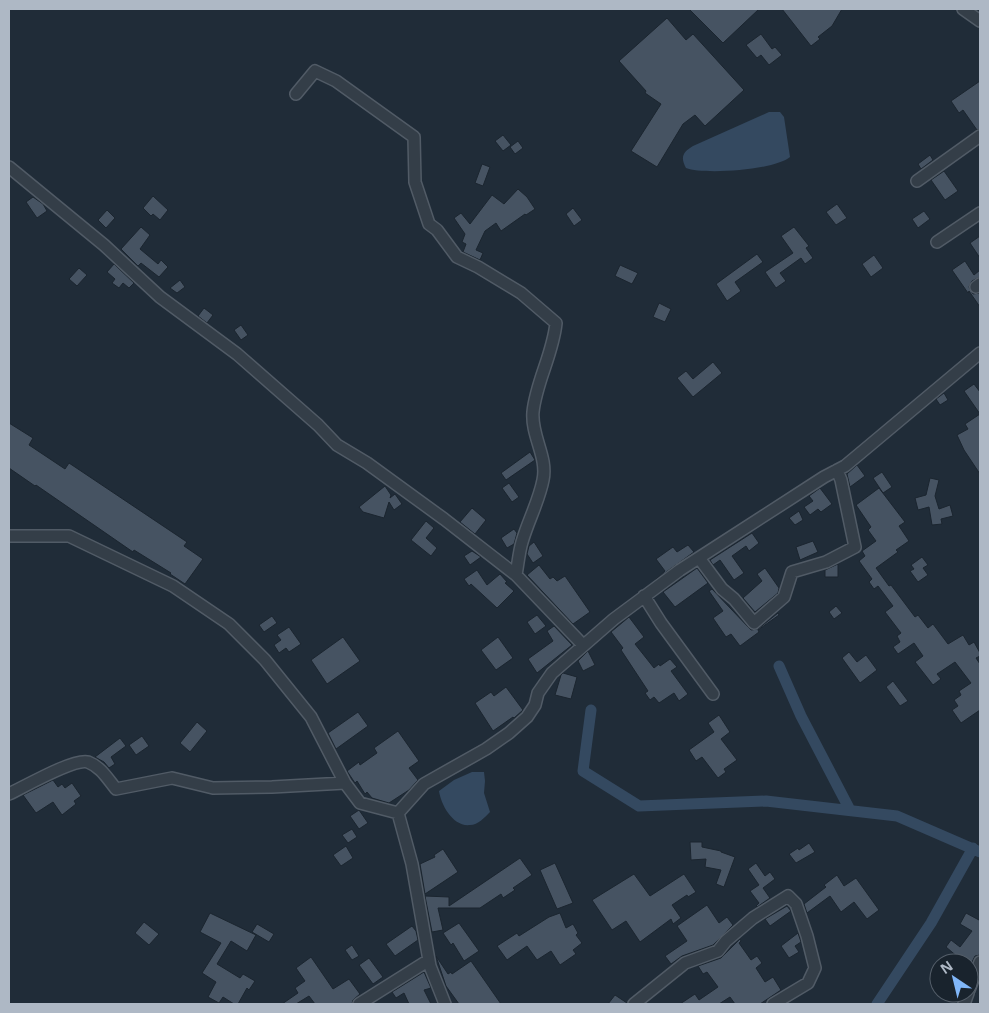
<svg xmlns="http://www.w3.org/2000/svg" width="989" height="1013" font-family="'Noto Sans',sans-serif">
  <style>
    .water { fill: #344960 }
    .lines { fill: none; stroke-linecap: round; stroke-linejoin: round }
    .canal { stroke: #344960; stroke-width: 11 }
    .building { fill: #465362; stroke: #1b252f }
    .street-casing { stroke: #515b66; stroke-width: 14 }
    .street { stroke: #343e48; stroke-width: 11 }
  </style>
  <rect width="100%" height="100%" fill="#202c38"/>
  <!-- water -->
  <path class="water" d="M769 112H780L784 117 790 157C775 170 704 175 686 168 680 157 683 152 693 146Z
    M472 772H484L485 781 484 793 490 812C485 817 478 825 470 825 453 827 441 805 439 791L454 780Z"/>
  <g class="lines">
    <!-- canal -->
    <path class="canal" d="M779 666 801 716 850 810
      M591 710 583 771 639 806 766 801 897 816 980 852
      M877 1004 931 923 973 848"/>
  </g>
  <!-- building -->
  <path class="building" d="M689 9H759L723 43Z
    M782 9H842L832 26 818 37 820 39 811 46Z
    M667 18 686 40 693 34 744 90 705 126 695 115 683 124 657 167 631 151 661 104 645 93 646 91 619 61Z
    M761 34 772 49 775 47 782 55 769 65 761 55 757 58 746 45Z
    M980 81V129L977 130 963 110 959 113 951 101Z
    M503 135 511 145 503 151 495 141Z
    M518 141 523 148 515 154 510 147Z
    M930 155 933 160 921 169 918 164Z
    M482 164 490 167 483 186 475 183Z
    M944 171 958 191 945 200 931 180Z
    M518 189 527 197 535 209 526 215 525 214 501 231 496 223 485 231 476 250 483 253 480 260 463 252 466 244 462 242 465 234 454 218 461 213 470 224 492 195 504 204Z
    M153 196 168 210 160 220 153 214 151 216 143 208Z
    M33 197 43 204 47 211 37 218 26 202Z
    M837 204 847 218 836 225 826 212Z
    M573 208 582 220 574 226 566 214Z
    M107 210 115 218 106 228 98 220Z
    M924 211 930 219 918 228 912 219Z
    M141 227 150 235 140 249 158 264 161 260 168 267 159 277 141 263 138 266 121 249Z
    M794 227 809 246 806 248 813 258 805 264 801 258 780 273 786 281 776 288 765 272 793 253 781 236Z
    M980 236V258L970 243Z
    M757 254 763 262 735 282 741 291 727 301 716 284Z
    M874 255 883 268 871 277 862 264Z
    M965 261 974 275 980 270V277L972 281 969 287 973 294 980 293V307L969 291 968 293 952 270Z
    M114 264 134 283 129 288 123 283 119 288 112 283 115 279 107 272Z
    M620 265 638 273 632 284 615 276Z
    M79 268 87 275 77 286 69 279Z
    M180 280 185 287 177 293 170 288Z
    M659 303 671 309 665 322 653 317Z
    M204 308 213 315 207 323 198 316Z
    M241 325 248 335 241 340 234 330Z
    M713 362 722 373 693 397 677 378 686 371 693 379Z
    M974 384 980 392V474L964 450 957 435 968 429 965 424 980 414 964 391Z
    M944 393 948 400 940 405 936 399Z
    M9 423 33 438 29 445 65 469 69 463 187 542 184 546 203 559 185 584 170 574 171 573 134 550 133 552 36 485 35 486 9 468Z
    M530 452 535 460 506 480 501 473Z
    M857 465 865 476 850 487 847 474Z
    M882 472 892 487 883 493 873 478Z
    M930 478 939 480 935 496 939 509 950 505 953 516 941 519 942 524 932 525 929 507 918 510 915 498 926 495Z
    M509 483 519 497 512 502 502 488Z
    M385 486 391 495 390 498 395 494 402 504 394 510 389 502 384 518 363 512 359 507Z
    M820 488 832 504 821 512 818 509 810 515 804 507 813 501 809 496Z
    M879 488 905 522 899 526 909 541 896 550 898 552 876 568 889 586 891 585 915 617 918 615 928 628 933 624 948 644 963 635 969 645 974 642 980 653V656L976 658 980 664V710L961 723 952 710 958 706 954 700 961 695 959 691 971 683 955 662 937 674 941 679 933 685 915 662 923 656 914 643 898 654 893 647 900 642 897 636 901 633 885 612 893 606 878 586 874 589 869 582 872 579 859 561 865 556 862 551 876 541 868 530 871 527 856 505Z
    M472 508 486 520 475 534 460 522Z
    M799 511 803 520 795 525 789 518Z
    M426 521 434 528 426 538 437 548 431 556 411 540Z
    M514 529 517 533 514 544 507 548 501 538Z
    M752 533 759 543 749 551 746 546 732 556 744 573 734 580 720 560 713 565 710 560Z
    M813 541 818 552 800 560 796 547Z
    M534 542 543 556 533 563 527 554 529 546Z
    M688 545 694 552 655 580 665 571 656 559 673 547 677 552Z
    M472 551 481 557 470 565 464 556Z
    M922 557 928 565 923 568 928 575 918 582 910 571 914 569 911 565Z
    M838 564V577H825V570Z
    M539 565 550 579 553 577 557 581 565 576 590 612 573 624 527 575Z
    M697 568 708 583 675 607 663 592Z
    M765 568 779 588 778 593 755 612 743 598 762 581 757 574Z
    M477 570 487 585 500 574 507 582 505 583 514 591 497 608 471 584 469 586 464 579Z
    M712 589 751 630 758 629 778 613 779 615 758 630 759 632 740 646 731 634 726 637 713 618 723 611 709 591Z
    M836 606 842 613 834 619 829 612Z
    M537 615 546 626 535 634 527 622Z
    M272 616 277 623 264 632 259 625Z
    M629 617 644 637 635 644 654 668 659 664 660 666 670 659 677 667 671 671 688 694 679 701 674 693 659 703 654 697 650 700 645 693 648 691 621 650 623 648 611 632Z
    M554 626 572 645 537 673 528 659 553 641 547 631Z
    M289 627 301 644 289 652 286 648 279 653 274 645 281 640 277 635Z
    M343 637 360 661 327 684 311 660Z
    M498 637 513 658 496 670 481 650Z
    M588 651 595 665 583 671 578 661Z
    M849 652 857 662 866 655 877 670 860 683 842 658Z
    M563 673 577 677 571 699 555 695 561 675Z
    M893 681 908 701 900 706 886 687Z
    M506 687 523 710 514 718 513 717 493 731 475 703 491 692 494 696Z
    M358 712 368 726 336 749 328 733Z
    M719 715 730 732 721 739 737 760 724 769 726 772 718 778 702 757 696 761 689 750 714 732 708 723Z
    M197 722 207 731 190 752 180 743Z
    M398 731 419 761 409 768 418 780 409 790 389 803 372 798 367 792 365 794 357 781 355 783 347 771 359 762 360 765 377 753 374 748Z
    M142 736 149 746 136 755 129 745Z
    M120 738 126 746 111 757 115 764 109 768 104 762 95 757Z
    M53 780 58 787 62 784 65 788 72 783 81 796 74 801 76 804 62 815 53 802 36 813 23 795Z
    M359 810 368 823 359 829 350 816Z
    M352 829 357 837 348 843 342 835Z
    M690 842H702V847L721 851V852L735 857 724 887 716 884 721 870 705 867 706 859 691 860Z
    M809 843 815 852 796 863 789 854 798 848 799 850Z
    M346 846 353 858 341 866 333 855Z
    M443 849 458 872 425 894 420 864 435 857 434 855Z
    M520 858 532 875 513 888 515 890 503 898 501 894 480 908H438L443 930 432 932 425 896 449 897V906Z
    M555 863 573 903 557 909 540 870Z
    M756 863 765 876 770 872 775 879 763 888 770 898 757 907 756 906 759 903 750 891 759 885 748 869Z
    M634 874 650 896 684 874 696 892 688 897 687 895 672 905 681 918 673 924 671 919 640 942 626 921 612 930 592 900Z
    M837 875 844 886 856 878 879 910 867 919 854 902 841 912 830 896 807 913 804 904 826 887 824 885Z
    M707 905 719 923 727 917 733 925 713 945 682 956 671 964 665 956 687 941 677 926Z
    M787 906 791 911 770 926 765 919Z
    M210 913 256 935 247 951 231 941 217 964 240 978 243 974 255 981 249 990 247 988 238 1004H234L223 997 219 1003 208 997 216 982 202 973 221 943 200 932Z
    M560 913 566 928 573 924 578 933 576 935 582 943 573 950 576 954 560 965 551 951 537 960 527 946 507 960 497 946 517 933 519 936 549 917Z
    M966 913 979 920 980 918V955L975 956 970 966 969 963H965L946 947 951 940 960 947 972 931 960 924Z
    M144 922 159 934 149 945 135 933Z
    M459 923 479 951 464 961 453 943 451 945 443 933Z
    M257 924 274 934 269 942 252 932Z
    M412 926 416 931 418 940 395 956 386 944Z
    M798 933 801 942 795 946 799 952 789 958 781 946Z
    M740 939 741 941 739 943 751 960 757 956 762 963 756 968 765 982 773 977 781 990 760 1004H735L730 997 719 1004H680L695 994 699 1000 718 987 707 972 703 974 698 966 721 958Z
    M352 945 359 956 352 960 345 950Z
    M436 956 448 974 451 972 452 974 471 961 501 1004H459L446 986Z
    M311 957 333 989 349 979 360 994 353 1000 352 1004H315L309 996 296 1004H282L298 993 295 988 305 981 296 968Z
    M369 958 383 977 373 984 359 965Z
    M424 972 431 988 424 990 431 1004H409L404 993 396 998 392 992Z
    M615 995 627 1003V1004H608Z"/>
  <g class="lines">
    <!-- street casing -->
    <g class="street-casing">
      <path id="street" d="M963 9 980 21
        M296 94 315 71 336 81 414 137 415 182 429 224 437 230 457 257 478 267 521 293 556 323C553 354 536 382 533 412 531 436 548 457 543 480 539 501 528 521 522 542 519 552 518 564 516 575
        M9 167 104 245 160 297 237 354 318 425 337 445 367 463 444 519 516 575 583 645
        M917 181 980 136
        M937 242 980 213
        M976 287 980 284
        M9 536H69L173 586 229 624 265 660 311 717 345 783 360 803 398 813 412 864 430 966 445 1004
        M699 558 722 589 734 599 754 623 784 597 792 572 826 562 855 547 841 480 837 470
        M644 596 661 623 713 694
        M9 794C24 787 74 758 88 762 101 767 107 778 116 789L172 778 213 788 272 787 345 783
        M398 813 424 784 486 749 509 733 527 717 535 705 538 693 552 673 614 619 680 570 824 477 845 466 980 353
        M969 990 980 962
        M359 1004 429 960
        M634 1004 685 963 718 951 726 941 753 918 788 896 796 904 807 936 815 968 808 983 773 1004
        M964 1004 968 993"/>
    </g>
    <!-- street -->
    <use href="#street" class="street"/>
  </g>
  <!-- border -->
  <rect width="989" height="1013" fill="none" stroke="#aeb8c5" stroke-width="20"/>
  <!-- north arrow -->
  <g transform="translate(954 978) rotate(325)"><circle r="24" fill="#19232d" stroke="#555f6a"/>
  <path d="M0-4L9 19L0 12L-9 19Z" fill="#80b6f8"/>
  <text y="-8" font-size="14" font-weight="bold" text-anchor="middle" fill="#aeb8c5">N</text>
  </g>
</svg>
